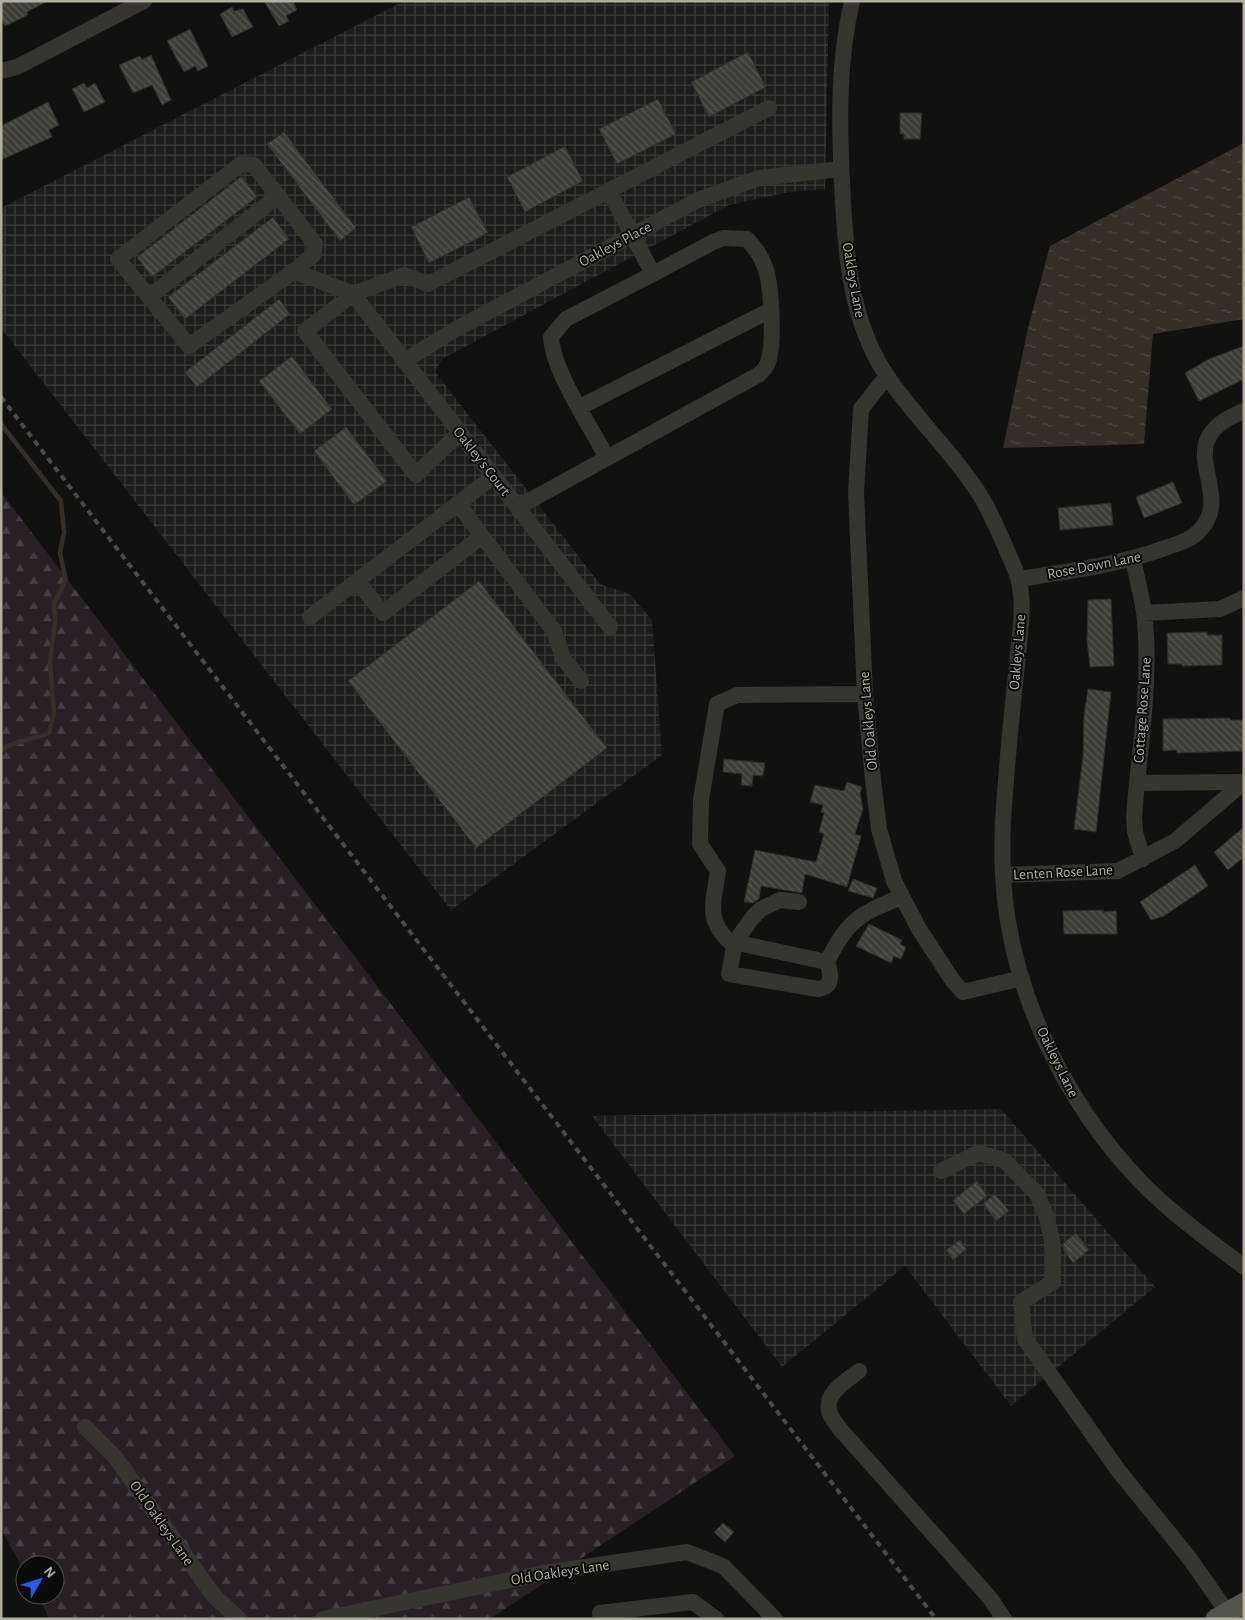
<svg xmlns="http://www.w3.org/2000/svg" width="1245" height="1620" font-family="'Alegreya Sans',sans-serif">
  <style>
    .industrial { fill: url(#industrial-grid) }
    .forest { fill: url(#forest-firs) }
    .water { fill: url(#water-ripples) }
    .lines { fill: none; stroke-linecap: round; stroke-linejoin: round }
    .stream { stroke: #362f28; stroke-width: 4.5 }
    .building { fill: url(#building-back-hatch); stroke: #2c2d29 }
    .minor { stroke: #363530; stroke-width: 16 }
    .major { stroke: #55544c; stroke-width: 21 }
    .rail { stroke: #4d4b45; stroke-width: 4; stroke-dasharray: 6 5; stroke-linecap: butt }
    .labels { text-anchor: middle; stroke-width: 4; stroke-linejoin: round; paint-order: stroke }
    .street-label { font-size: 15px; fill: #b2aea0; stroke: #0b0c0a }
  </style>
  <defs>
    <pattern id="industrial-grid" width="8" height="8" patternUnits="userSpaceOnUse" patternTransform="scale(1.25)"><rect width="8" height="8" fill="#1d1e1b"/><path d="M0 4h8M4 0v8" fill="none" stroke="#3b3c39"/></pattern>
    <pattern id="forest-firs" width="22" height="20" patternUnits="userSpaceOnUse" patternTransform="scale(1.25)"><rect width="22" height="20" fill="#282026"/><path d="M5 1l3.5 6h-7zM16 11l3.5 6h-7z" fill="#453e42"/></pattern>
    <pattern id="water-ripples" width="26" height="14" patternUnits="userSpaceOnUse" patternTransform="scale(1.25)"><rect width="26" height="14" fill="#362f28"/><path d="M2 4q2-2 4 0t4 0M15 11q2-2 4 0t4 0" fill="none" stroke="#514b44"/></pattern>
    <pattern id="building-back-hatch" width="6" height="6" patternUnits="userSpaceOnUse" patternTransform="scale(1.25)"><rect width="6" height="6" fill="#3e3e39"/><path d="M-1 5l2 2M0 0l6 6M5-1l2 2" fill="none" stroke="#585752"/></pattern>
  </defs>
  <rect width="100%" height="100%" fill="#11110f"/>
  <!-- industrial -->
  <path class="industrial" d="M404 1H829L825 189 790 192 729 205 442 359 435 372 600 584 630 594 652 620 662 755 451 910 1 328V208Z
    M1001 1109 1155 1287 1011 1406 905 1266 782 1367 592 1116Z"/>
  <!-- forest -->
  <path class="forest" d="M1 492 735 1456 490 1619H50L37 1595H55V1565H25V1573L1 1529Z"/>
  <!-- water -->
  <path class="water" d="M1244 143V319L1153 334 1144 444 1003 448 1028 328 1050 246Z"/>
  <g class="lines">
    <!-- stream -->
    <path class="stream" d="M1 424 61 501 64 532 60 553 66 581 54 603 55 622 50 662 54 713 49 733C33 740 16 740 1 750"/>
  </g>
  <!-- building -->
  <path class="building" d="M1 1H48L27 12 28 15 5 26 1 19Z
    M264 1H293L297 10 286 16 289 21 279 26Z
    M232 7 234 11 243 9 253 27 232 37 220 14Z
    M190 29 208 66 198 71 195 66 184 72 167 41Z
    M748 52 766 87 709 117 691 82Z
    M151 55 171 100 162 105 152 85 133 93 119 65 140 56 142 60Z
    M84 83 87 88 95 83 105 102 84 112 72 89Z
    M658 99 676 134 617 164 599 129Z
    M48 102 59 125 49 130 52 137 1 160V126Z
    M900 113H922L920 139H904V134H900Z
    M284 132 356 228 340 241 267 144Z
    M565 146 583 181 525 212 507 177Z
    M242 176 257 197 152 277 137 257Z
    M469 197 488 233 429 263 411 227Z
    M273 217 289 239 185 319 168 297Z
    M279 299 290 314 197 387 185 372Z
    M1244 346V379L1199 401 1185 373 1209 359Z
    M292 356 332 409 300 434 259 381Z
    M346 427 387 481 354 505 314 451Z
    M1173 482 1182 503 1144 518 1136 497Z
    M1111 503 1113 525 1060 530 1058 508Z
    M479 581 607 748 476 848 348 681Z
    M1111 599 1114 666 1090 667 1087 640 1088 600Z
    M1207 632V635H1222V665L1182 666V664H1168L1167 633Z
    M1088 689 1111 692 1096 832 1074 829 1083 756 1084 716Z
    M1230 718V720H1244V751L1177 753V750L1163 751V719Z
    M724 759 765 763 763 776 753 775 752 786 741 785 742 774 723 772Z
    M847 782 862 787 860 793 863 809 855 834 861 836 847 887 805 874 802 893 761 886 759 899 753 903 744 902 755 850 816 862 824 834 819 832 824 813 821 812 823 805 810 802 815 785 844 791Z
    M1244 827V857L1228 870 1214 852Z
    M1195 865 1208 886 1164 916 1151 920 1140 902Z
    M853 879 877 888 873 898 848 891Z
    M1103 910V912L1116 911 1117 934H1064L1063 911Z
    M869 924 902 940 900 944 906 947 901 959 894 956 891 963 856 946Z
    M977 1181 987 1196 964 1214 953 1200Z
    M995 1194 1009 1211 996 1221 983 1204Z
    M1076 1233 1089 1250 1073 1263 1063 1249V1243Z
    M960 1240 967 1249 953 1260 946 1250Z
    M723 1523 734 1532 725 1542 714 1532Z"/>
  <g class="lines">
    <!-- minor -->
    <path class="minor" d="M852 1C838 62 839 121 842 183 845 247 849 318 885 373 913 416 953 452 980 495 990 511 997 528 1005 546 1009 556 1015 567 1018 578 1025 603 1020 631 1018 655 1014 693 1010 730 1007 768 1004 803 1001 838 1003 873 1008 986 1063 1101 1141 1182 1172 1214 1209 1240 1244 1267
      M1 71 17 67 144 1
      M294 271 313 255 315 244 254 165 241 164 118 259 189 346 294 271 353 294
      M353 294 610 627
      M149 297 278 196
      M404 361 456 329 698 200 759 178 841 169
      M887 376 861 409 856 492 865 694 873 780 879 829 894 881 919 929 953 981 963 992 1022 978
      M580 407 771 310
      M460 432 416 475 305 331 353 294 404 275 428 284 769 108
      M607 458C590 425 553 372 551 337L566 319 653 274
      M458 503 482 536
      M518 507 758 375C764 370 767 367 769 359 774 339 772 287 765 267 761 256 755 247 747 239L724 238 713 242 653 274 609 191
      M1133 560C1137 577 1141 594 1144 612 1152 679 1139 750 1134 817L1135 832 1143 859
      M1019 579C1070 571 1119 565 1168 547 1180 543 1193 539 1201 529 1236 490 1165 441 1244 411
      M357 581 383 613 482 536 554 631 563 658 581 681
      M1144 613 1220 609 1244 598
      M310 617 494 476
      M1137 783 1244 782
      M1003 875 1118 871 1175 841 1244 782
      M799 902 780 900 761 909 752 918 735 942 729 974 818 989C834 987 831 973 827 962 847 920 860 914 901 897
      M827 962 729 941C705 919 714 901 718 871L700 844 701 800 717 704 737 695 865 694
      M941 1171 978 1153 1004 1160 1037 1194 1047 1218 1053 1245V1282L1021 1302 1025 1339 1118 1470 1190 1559 1227 1612
      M859 1371C846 1381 825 1393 829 1411 830 1417 837 1424 840 1429L990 1598 1004 1619
      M85 1427 115 1457 214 1596 239 1619
      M323 1619 544 1573 687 1552 723 1566 775 1619
      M601 1619 600 1613 693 1602 716 1619"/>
    <!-- major -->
    <path class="major" d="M1216 1619 1244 1603"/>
    <!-- rail -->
    <path class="rail" d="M1 397 936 1619"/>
  </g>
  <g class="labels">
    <!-- street labels -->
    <g class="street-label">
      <text transform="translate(615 244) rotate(-28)" y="5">Oakleys Place</text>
      <text transform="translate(854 280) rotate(80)" y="5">Oakleys Lane</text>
      <text transform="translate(482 461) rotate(52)" y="5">Oakley's Court</text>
      <text transform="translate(1094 565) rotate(-11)" y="5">Rose Down Lane</text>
      <text transform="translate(1017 652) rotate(-85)" y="5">Oakleys Lane</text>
      <text transform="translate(1142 710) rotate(-86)" y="5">Cottage Rose Lane</text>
      <text transform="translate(868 721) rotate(-95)" y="5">Old Oakleys Lane</text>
      <text transform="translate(1063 872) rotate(-3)" y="5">Lenten Rose Lane</text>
      <text transform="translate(1058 1062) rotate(64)" y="5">Oakleys Lane</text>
      <text transform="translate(162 1523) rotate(55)" y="5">Old Oakleys Lane</text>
      <text transform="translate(560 1572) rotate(-9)" y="5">Old Oakleys Lane</text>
    </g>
  </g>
  <!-- border -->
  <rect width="1245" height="1620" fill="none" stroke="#b2aea0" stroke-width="5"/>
  <!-- north arrow -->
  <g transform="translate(40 1580) rotate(51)"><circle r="24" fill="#0b0c0a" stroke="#4e4d46"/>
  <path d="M0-4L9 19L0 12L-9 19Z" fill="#275af1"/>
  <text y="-8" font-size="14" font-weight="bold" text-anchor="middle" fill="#b2aea0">N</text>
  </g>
</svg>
